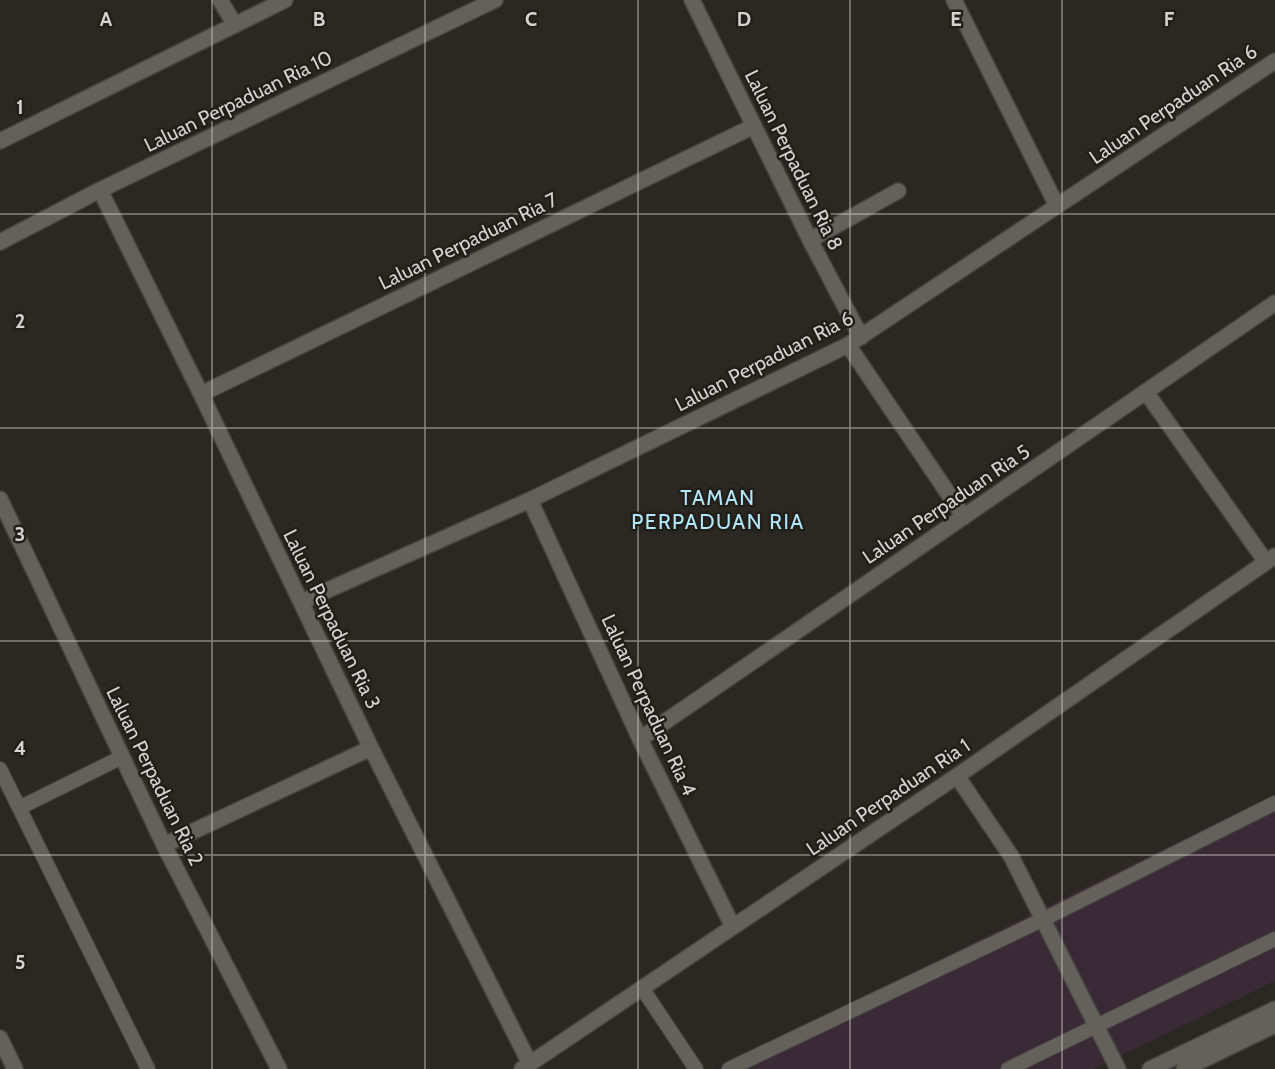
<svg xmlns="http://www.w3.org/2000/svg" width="1275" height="1069" font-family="Cabin,sans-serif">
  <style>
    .commercial { fill: #3a2a36 }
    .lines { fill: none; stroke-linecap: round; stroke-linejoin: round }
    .lane-casing { stroke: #464340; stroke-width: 16 }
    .street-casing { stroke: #464340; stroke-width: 18 }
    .secondary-casing { stroke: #464340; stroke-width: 18 }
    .lane { stroke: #64605c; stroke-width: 14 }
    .street { stroke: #64605c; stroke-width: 15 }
    .secondary { stroke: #64605c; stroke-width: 15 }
    .grid { fill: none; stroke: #d5d3d0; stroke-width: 1.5; stroke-opacity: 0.55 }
    .labels { text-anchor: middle; stroke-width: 5; stroke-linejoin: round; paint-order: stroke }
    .street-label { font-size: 20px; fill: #d5d3d0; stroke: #221e1a }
    .neighbourhood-label { font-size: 21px; letter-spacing: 1.5px; fill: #b2e7fa; stroke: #221e1a }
    .grid-label { font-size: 20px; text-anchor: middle; font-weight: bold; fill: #d5d3d0; stroke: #221e1a; stroke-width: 5; stroke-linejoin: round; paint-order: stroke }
  </style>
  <rect width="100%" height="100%" fill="#2b2824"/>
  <!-- commercial -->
  <path class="commercial" d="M1275 794V981L1093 1069H717Z"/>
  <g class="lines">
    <!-- lane casing -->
    <g class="lane-casing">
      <path id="lane" d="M0 769 148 1069
        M19 808 122 757
        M642 988 696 1069
        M729 1069 1044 919 1275 803
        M1008 1069 1275 939"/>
    </g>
    <!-- street casing -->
    <g class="street-casing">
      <path id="street" d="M220 0 235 25
        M692 0 810 240 861 337
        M954 0 1057 206
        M0 141 285 0
        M100 190 201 394 371 748 530 1064
        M810 240 898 191
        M0 242 100 190 495 0
        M848 345 964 517
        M1146 392 1266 562
        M201 394 754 126
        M0 499 164 845 279 1069
        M530 500 640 739 733 927
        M301 602 530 500 848 345 1275 61
        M640 739 1275 303
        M957 776 1011 856 1118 1069
        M164 845 371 748
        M0 1038 15 1069
        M522 1069 957 776 1275 556"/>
    </g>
    <!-- secondary casing -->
    <g class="secondary-casing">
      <path id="secondary" d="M1150 1069 1275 1009
        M1184 1069 1275 1025"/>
    </g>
    <!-- lane -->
    <use href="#lane" class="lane"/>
    <!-- street -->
    <use href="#street" class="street"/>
    <!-- secondary -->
    <use href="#secondary" class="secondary"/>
  </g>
  <!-- grid -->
  <path class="grid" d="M212 0V1069M425 0V1069M638 0V1069M850 0V1069M1062 0V1069M0 214H1275M0 428H1275M0 641H1275M0 855H1275"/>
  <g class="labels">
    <!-- street labels -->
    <g class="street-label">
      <text transform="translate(238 101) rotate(-26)" y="7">Laluan Perpaduan Ria 10</text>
      <text transform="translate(1173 104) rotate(-34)" y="7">Laluan Perpaduan Ria 6</text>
      <text transform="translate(794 160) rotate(64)" y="7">Laluan Perpaduan Ria 8</text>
      <text transform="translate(468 241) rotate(-26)" y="7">Laluan Perpaduan Ria 7</text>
      <text transform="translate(764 361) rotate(-27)" y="7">Laluan Perpaduan Ria 6</text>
      <text transform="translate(946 504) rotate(-34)" y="7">Laluan Perpaduan Ria 5</text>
      <text transform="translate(332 619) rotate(64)" y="7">Laluan Perpaduan Ria 3</text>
      <text transform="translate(649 705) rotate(65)" y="7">Laluan Perpaduan Ria 4</text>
      <text transform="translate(155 776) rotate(64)" y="7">Laluan Perpaduan Ria 2</text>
      <text transform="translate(888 797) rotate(-34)" y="7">Laluan Perpaduan Ria 1</text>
    </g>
    <!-- neighbourhood labels -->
    <g class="neighbourhood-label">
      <text x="718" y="505">TAMAN<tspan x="718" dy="24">PERPADUAN RIA</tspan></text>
    </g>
  </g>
  <g class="grid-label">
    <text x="106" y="26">A</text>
    <text x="319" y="26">B</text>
    <text x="531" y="26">C</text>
    <text x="744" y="26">D</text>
    <text x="956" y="26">E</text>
    <text x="1169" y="26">F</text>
    <text x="20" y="114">1</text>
    <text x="20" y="328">2</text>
    <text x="20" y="541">3</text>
    <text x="20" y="755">4</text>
    <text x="20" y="969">5</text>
  </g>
</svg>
